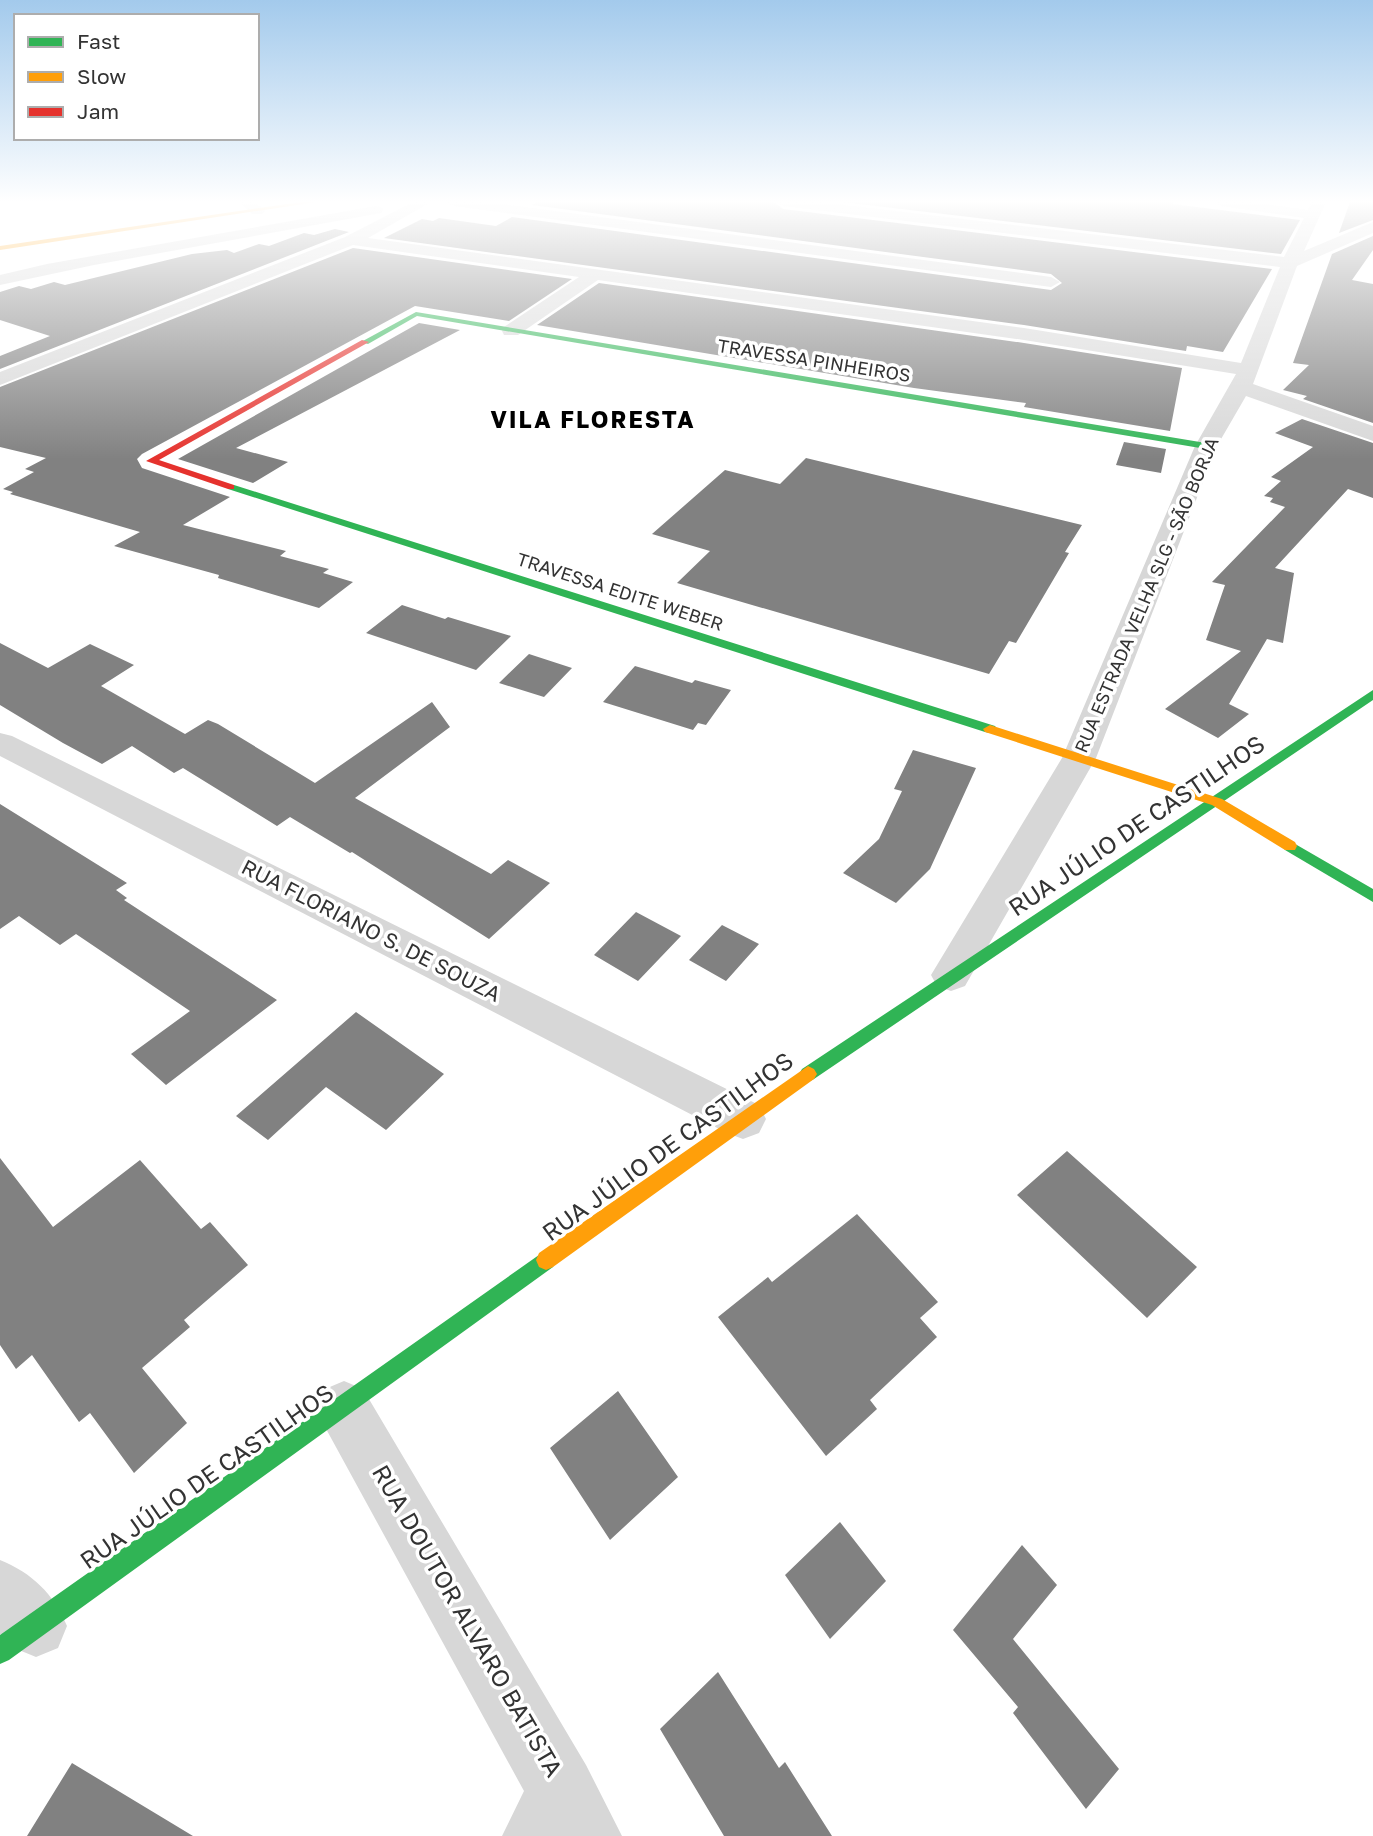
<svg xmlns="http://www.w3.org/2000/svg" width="1373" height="1836" font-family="'Golos Text',sans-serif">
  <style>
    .building { fill: #818181 }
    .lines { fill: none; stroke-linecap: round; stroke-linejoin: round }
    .street { fill: #d7d7d7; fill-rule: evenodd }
    .fast { fill: #30b455; fill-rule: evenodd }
    .slow { fill: #ff9f0a; fill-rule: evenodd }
    .jam { fill: #e5322d; fill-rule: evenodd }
    .labels { text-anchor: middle; stroke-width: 7; stroke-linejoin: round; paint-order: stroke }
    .far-street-label { font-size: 18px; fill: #333; stroke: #fff }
    .street-label { font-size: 21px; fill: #333; stroke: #fff }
    .far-district-label { font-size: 23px; font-weight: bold; letter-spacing: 2px; fill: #000; stroke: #fff }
    .near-street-label { font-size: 24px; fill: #333; stroke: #fff }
  </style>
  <rect width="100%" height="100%" fill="#fff"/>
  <!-- building -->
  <path class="building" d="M537 202H774L783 209 1272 269 1223 352 1187 346 1186 351 1024 325 384 238 422 219 433 221 439 218 496 226 512 217 1051 290 1062 283 1051 274 532 205Z
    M842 202H1174L1173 204 1300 220 1281 254Z
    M1350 202H1373V220L1339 233Z
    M335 229 349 232 0 369V356L50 336 0 320V292L19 286 31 289 54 282 65 285 192 254 227 250 234 253 259 244 269 246 304 233 314 235Z
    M1373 236V250L1352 280 1373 284V423L1303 399 1307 396 1283 390 1309 365 1293 363 1332 254Z
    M353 248 572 279 509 321 415 306 142 454 137 459 142 468 230 497 183 525 286 551 280 556 329 569 323 573 353 582 319 608 218 578 219 575 114 546 140 532 10 494 13 492 3 489 34 472 25 469 46 458 0 447V387Z
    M599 283 1024 343 1182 368 1170 431 1024 407 1026 403 914 388 537 325Z
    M419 323 460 330 236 448 288 462 253 483 178 459Z
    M1302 419 1373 443V498L1348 489 1275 568 1294 573 1283 643 1267 639 1229 704 1249 714 1218 738 1165 709 1241 651 1206 640 1225 585 1212 582 1285 507 1270 502 1273 498 1264 496 1281 481 1271 477 1313 447 1275 433Z
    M1124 442 1166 449 1161 473 1116 465Z
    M806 458 1082 525 1065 552 1069 553 1016 643 1009 641 989 674 677 583 710 551 652 534 725 470 780 484Z
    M402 605 445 619 448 617 511 636 476 670 366 633Z
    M0 643 48 668 90 644 134 665 101 686 185 734 208 720 218 724 315 783 432 702 450 727 355 798 491 874 508 860 550 883 489 939 352 852 350 853 290 817 277 826 183 768 174 773 132 746 102 764 63 743 0 705Z
    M529 654 572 668 544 697 499 683Z
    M635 666 692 683 695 680 731 690 706 725 698 723 693 730 603 702Z
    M913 750 976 768 930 869 896 903 843 873 879 839 902 791 894 789Z
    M0 804 127 883 116 890 127 898 124 900 277 1000 166 1085 131 1054 190 1011 76 934 60 945 19 916 0 929Z
    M636 912 681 936 638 981 594 955Z
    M722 925 759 944 726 981 689 960Z
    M356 1012 444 1074 386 1130 326 1087 268 1140 236 1116Z
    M1067 1151 1197 1267 1147 1318 1017 1195Z
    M0 1158 53 1227 140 1160 201 1229 210 1222 248 1265 184 1320 190 1327 142 1368 187 1423 134 1473 90 1413 79 1422 32 1355 16 1369 0 1345Z
    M857 1214 938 1302 920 1318 937 1337 870 1400 877 1409 826 1456 718 1317 768 1277 772 1282Z
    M618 1391 678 1477 610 1540 550 1448Z
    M840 1522 886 1581 830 1639 785 1575Z
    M1022 1545 1057 1585 1013 1639 1119 1769 1086 1809 1013 1713 1018 1707 953 1630Z
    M718 1672 779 1768 785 1762 832 1836H724L660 1729Z
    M72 1763 193 1836H27Z"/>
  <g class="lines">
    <!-- street -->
    <path class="street" d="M239 202H255L265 211 262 214H252Z
      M413 202H431L368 238 1024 328 1241 363 1280 267 783 206 776 202H820L1284 257 1304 218 1221 206 1214 202H1252L1308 210 1312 202H1326L1304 251 1373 222V233L1297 266 1253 384 1373 426V441L1246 396 1217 446 1096 758 965 986 951 991 937 986 931 975 1062 758 1195 446 1236 374 1024 340 598 280 518 335H504L502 331 504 327 579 277 353 245 0 385V372L345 237Z
      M447 202H487L1051 277 1060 282 1051 287 454 206Z
      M376 206 381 207 383 210 381 213 94 265 0 285V275L47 264Z
      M0 733 12 736 759 1105 766 1119 759 1133 743 1139 727 1133 0 756Z
      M344 1381 363 1389 586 1765 622 1836H502L524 1791 325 1427 317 1408 325 1389Z
      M0 1560C32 1573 54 1594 67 1626L58 1648 36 1657 14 1648 0 1634Z"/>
    <!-- fast -->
    <path class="fast" d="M416 312 1206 443 1211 446 1206 449 417 316 368 344 361 342Z
      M228 485H234L995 726 997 729 990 733 985 732 228 489Z
      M1373 690V700L814 1079 808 1082 802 1079 799 1074 802 1069Z
      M1290 841 1373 889V902L1285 850 1283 846Z
      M546 1250 553 1253 556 1260 553 1267 9 1660 0 1664V1635Z"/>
    <!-- slow -->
    <path class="slow" d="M301 202H316L0 250V246Z
      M990 725 1222 799 1295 842 1297 846 1295 850H1285L1212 805 985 732 983 729Z
      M808 1066 814 1069 817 1074 814 1079 553 1267 546 1270 539 1267 536 1260 539 1253Z"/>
    <!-- jam -->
    <path class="jam" d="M362 340 369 342 159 460 234 485V489H228L146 461Z"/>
  </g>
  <!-- sky -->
  <linearGradient id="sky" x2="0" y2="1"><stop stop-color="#a3caec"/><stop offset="0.44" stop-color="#fff"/><stop offset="1" stop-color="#fff" stop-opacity="0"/></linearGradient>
  <rect width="1373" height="459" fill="url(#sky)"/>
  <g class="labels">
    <!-- far-street labels -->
    <g class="far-street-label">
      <text transform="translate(814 361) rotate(9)" y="6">TRAVESSA PINHEIROS</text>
      <text transform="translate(620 592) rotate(18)" y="6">TRAVESSA EDITE WEBER</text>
      <text transform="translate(1147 595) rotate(-67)" y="6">RUA ESTRADA VELHA SLG - SÃO BORJA</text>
    </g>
    <!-- street labels -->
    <g class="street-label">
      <text transform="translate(371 931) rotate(27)" y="7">RUA FLORIANO S. DE SOUZA</text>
    </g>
    <!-- far-district labels -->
    <g class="far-district-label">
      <text x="593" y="428">VILA FLORESTA</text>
    </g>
    <!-- near-street labels -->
    <g class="near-street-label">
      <text transform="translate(1137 826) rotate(-34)" y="8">RUA JÚLIO DE CASTILHOS</text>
      <text transform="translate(668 1147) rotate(-36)" y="8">RUA JÚLIO DE CASTILHOS</text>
      <text transform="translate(207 1477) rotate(-35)" y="8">RUA JÚLIO DE CASTILHOS</text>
      <text transform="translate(467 1621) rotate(60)" y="8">RUA DOUTOR ALVARO BATISTA</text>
    </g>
  </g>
  <!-- legend -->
  <rect x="14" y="14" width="245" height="126" fill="#ffffff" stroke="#adadad" stroke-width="2"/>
  <rect x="28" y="37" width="35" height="10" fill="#30b455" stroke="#adadad" stroke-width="2"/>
  <text x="77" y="49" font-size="21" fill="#333333">Fast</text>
  <rect x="28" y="72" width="35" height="10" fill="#ff9f0a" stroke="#adadad" stroke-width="2"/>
  <text x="77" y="84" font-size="21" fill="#333333">Slow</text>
  <rect x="28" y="107" width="35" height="10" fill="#e5322d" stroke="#adadad" stroke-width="2"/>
  <text x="77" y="119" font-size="21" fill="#333333">Jam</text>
</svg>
